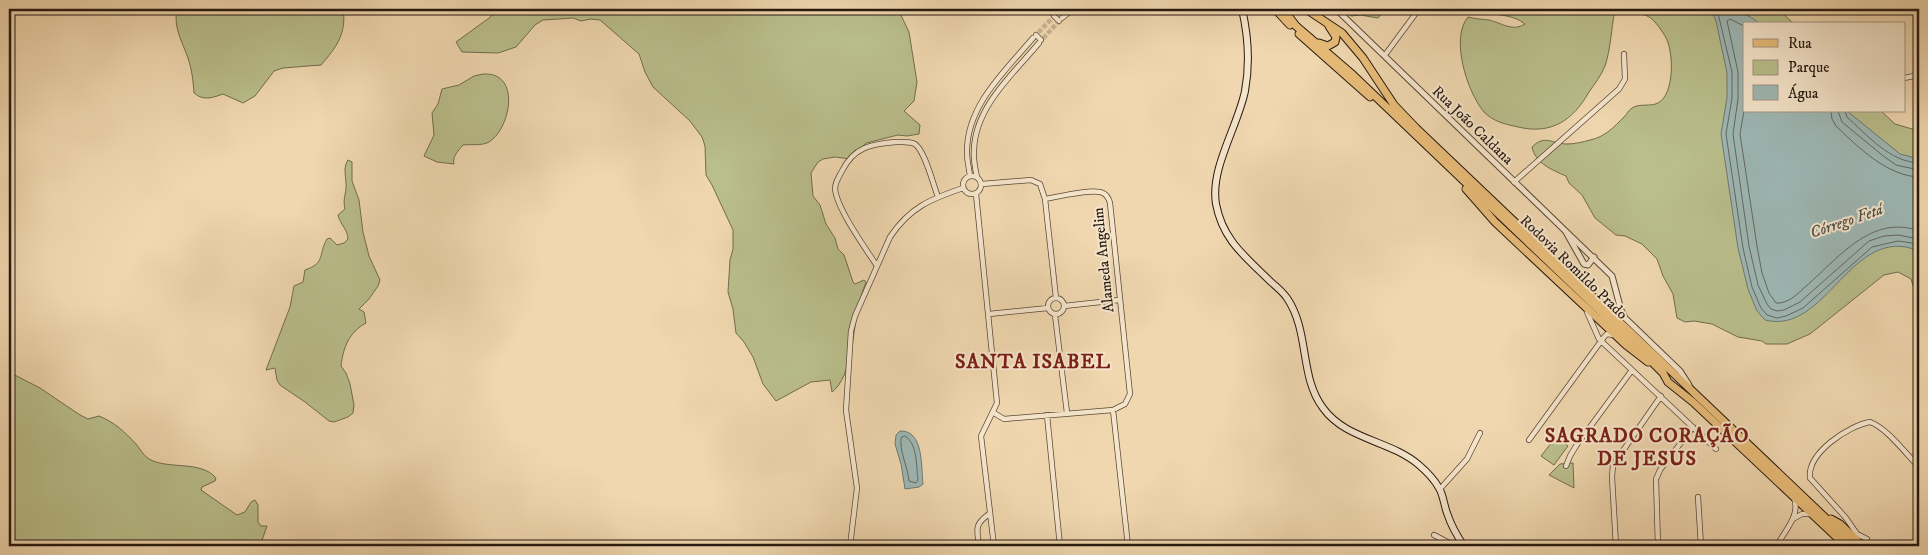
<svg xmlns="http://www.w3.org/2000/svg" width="1928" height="555" font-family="'IM FELL DW Pica',serif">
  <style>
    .green { fill: #b9be8b; stroke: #706c4e }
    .water { fill: #9db7b4; stroke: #6e7873 }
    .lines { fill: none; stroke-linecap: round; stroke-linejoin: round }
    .shore { stroke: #626862; stroke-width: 1 }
    .minor-tunnel { stroke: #c8b18f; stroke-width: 4.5; stroke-dasharray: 4.5 2; stroke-linecap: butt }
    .minor-casing { stroke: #594838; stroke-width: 6 }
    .tertiary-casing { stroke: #594838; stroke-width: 7 }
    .secondary-casing { stroke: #271911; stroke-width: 8 }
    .primary-casing { stroke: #271911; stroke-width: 9 }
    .minor { stroke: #f5e5cb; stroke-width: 4.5 }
    .tertiary { stroke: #f5e5cb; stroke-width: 5 }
    .secondary { stroke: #f5e5cb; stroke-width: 6 }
    .primary { stroke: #e8bc78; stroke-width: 7 }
    .labels { text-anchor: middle; stroke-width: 4; stroke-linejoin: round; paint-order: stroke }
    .street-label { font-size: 15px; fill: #271911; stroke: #f5e5cb }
    .water-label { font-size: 16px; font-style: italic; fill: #50504a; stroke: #f5e5cb }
    .district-label { font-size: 20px; font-weight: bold; letter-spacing: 1px; fill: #7a1f14; stroke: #f5e5cb }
  </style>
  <rect width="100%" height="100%" fill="#f0d7af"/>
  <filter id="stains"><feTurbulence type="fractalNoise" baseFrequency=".004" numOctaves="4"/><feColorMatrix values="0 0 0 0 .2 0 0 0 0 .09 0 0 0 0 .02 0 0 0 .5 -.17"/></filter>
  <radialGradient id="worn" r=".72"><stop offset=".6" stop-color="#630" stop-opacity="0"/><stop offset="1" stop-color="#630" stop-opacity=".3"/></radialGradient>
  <!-- green -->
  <path class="green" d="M177 9H343C347 33 336 48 321 65L283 68 274 71 255 96 243 103 223 94C212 98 203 101 194 93 193 80 192 70 188 58 182 41 173 27 177 9Z
    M498 9H898L909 32 917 82 914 101 904 111 920 125 919 134 907 136 898 135 866 143 850 159 835 157 823 159 818 162 811 173 813 196 820 205 826 224 835 238 838 249 844 255 853 282 855 284 864 280 866 282C863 290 860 299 858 308 853 331 852 377 832 392L830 380 811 382 776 401 763 384 753 357 744 342 736 333 733 309 728 292 730 260 733 249V230L712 185 706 175 705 146 702 137 690 121 653 87 645 72 639 54 600 20 591 19 581 21 573 18 543 20 535 25 516 47 498 53 462 52 456 42 489 18Z
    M1343 9H1386L1378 18 1360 15 1351 16Z
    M1480 9H1778L1794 24H1744V111H1881L1895 124 1919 131V305L1911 279 1898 272 1884 275 1810 334 1787 344H1766L1762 341 1738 337 1712 324 1694 321 1685 322 1677 318 1673 294 1663 276 1657 259 1642 244 1625 236 1616 235 1595 218 1582 195 1569 183 1566 176C1552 170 1535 163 1532 147 1545 134 1552 144 1567 144 1575 144 1583 142 1590 140 1605 137 1614 127 1624 117 1627 114 1629 110 1632 108 1640 103 1650 107 1658 103 1675 94 1674 50 1665 36 1647 7 1644 17 1615 10 1611 29 1611 48 1605 66 1601 76 1595 83 1589 92 1573 120 1552 135 1518 127 1505 124 1494 122 1484 112 1467 92 1450 38 1468 17 1475 19 1482 19 1489 20 1502 23 1512 32 1525 24 1512 13 1495 17 1480 9Z
    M483 74C488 74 493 74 498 77 518 89 507 131 489 142 482 146 471 144 463 145 458 151 452 157 454 164L437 162 424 156 434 135 432 113 438 104 442 89 459 85 474 76Z
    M348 160 352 162V181L359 200 363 232 369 256 380 280 378 286 369 299 359 309 364 312 366 323C349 332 343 348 341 366L346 373 350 384 354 405 353 413 348 417 334 422 329 421 305 402 280 385 277 380 275 368 266 370 290 307 294 286 303 282 305 270C326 263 318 254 327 239L330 238 337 245 344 243 348 239C348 230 340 224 338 215L345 209C343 200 345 197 346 189 347 178 342 169 348 160Z
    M9 372 40 388 80 415 88 419 99 416C114 422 125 432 136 444 140 449 143 455 149 459 168 470 201 460 216 478L215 481 202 487 201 490 237 515 245 512 251 502 255 500 258 505V522L261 526H267L260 546H9Z
    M1556 437 1568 446 1554 465 1541 456Z
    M1573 463 1574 488 1549 475 1560 464Z"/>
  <!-- water -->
  <path class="water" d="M1711 9C1730 9 1745 11 1760 24H1744V111H1847L1900 154 1919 159V251C1851 222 1827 336 1765 320L1757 311 1748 289 1738 248 1721 134 1727 98V73L1716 21Z
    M900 431C924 430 921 467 923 484L919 487 905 489 901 464 895 444 896 435Z"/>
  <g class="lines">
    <!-- shore -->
    <path class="shore" d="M1717 9 1732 72V98L1726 134 1743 248 1752 287 1761 308 1767 315 1777 318 1786 316 1803 308 1872 247 1898 241 1912 243 1919 246
      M1744 26 1730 19 1727 21 1738 72V99L1733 134 1749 246 1758 285 1767 304 1771 309 1777 311 1784 310 1800 302 1869 241 1884 236 1898 235 1919 239
      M1744 111 1740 134 1757 246 1762 273 1769 293 1776 303C1787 304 1797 295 1805 287 1837 260 1871 213 1919 231
      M1831 111 1832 119 1836 126C1858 147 1887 176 1919 177
      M1838 111 1842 122 1882 155 1896 165 1919 170
      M1845 111 1847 117C1867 135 1890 162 1919 163
      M905 436C918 444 916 466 918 480L916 483 909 481C908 468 899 450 901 438Z"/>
    <!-- minor-tunnel -->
    <path class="minor-tunnel" d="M1034 37 1059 11
      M1039 43 1061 19"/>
    <!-- minor casing -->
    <g class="minor-casing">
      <path id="minor" d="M1059 11 1062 9
        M1054 16 1059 21
        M1062 18 1073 9
        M1036 35 1041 40
        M1385 55 1419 9
        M1904 78 1919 75
        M963 185a9 9 0 1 1 18 0a9 9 0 1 1-18 0Z
        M970 176C969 168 967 160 967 153 966 106 1005 71 1033 38
        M977 177C975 168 973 159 974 150 975 107 1013 74 1039 43
        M1514 182 1619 89 1625 79 1624 54
        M982 184 1031 180 1040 184 1045 199 1056 298
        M976 194 997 403 981 436 994 546
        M877 266C866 249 837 209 835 189 835 182 839 177 842 171 854 147 871 144 896 142 902 142 909 141 915 144 925 151 933 184 938 197
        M1048 306a8 8 0 1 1 16 0a8 8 0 1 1-16 0Z
        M1064 306 1119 300
        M1587 312 1599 339 1716 449
        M989 314 1048 308
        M1055 315 1067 413
        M1113 410 1128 546
        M994 413 1004 419 1113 410 1125 404 1130 394 1110 203C1109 199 1107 195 1103 193 1093 188 1057 197 1045 199
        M1047 415 1060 546
        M1529 440 1604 337 1607 334 1613 335
        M1566 466 1570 456 1576 446 1632 370
        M1440 489 1467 459 1480 433
        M1698 497 1701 546
        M1793 519 1802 514H1810
        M1434 535 1455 546
        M1867 539 1857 534 1846 518 1810 478C1807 453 1848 426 1870 422 1887 428 1906 454 1919 467
        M850 546 857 488 846 410 851 331 855 316 890 237C910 207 931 199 963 188
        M979 546C977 529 974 525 989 514
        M1616 546 1612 477 1613 465 1661 396
        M1658 546 1656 479 1660 470 1693 427
        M1777 546C1783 532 1801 516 1794 498"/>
    </g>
    <!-- tertiary casing -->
    <g class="tertiary-casing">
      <path id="tertiary" d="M1336 9 1612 276 1621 310 1625 318 1680 371 1689 385
        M1566 232 1584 264 1588 265 1594 257"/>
    </g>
    <!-- secondary casing -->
    <g class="secondary-casing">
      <path id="secondary" d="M1242 9C1248 35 1250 64 1245 91 1238 126 1210 168 1216 204 1223 241 1246 257 1271 282 1277 287 1283 292 1287 298 1310 332 1299 376 1323 408 1346 440 1390 440 1419 465 1426 471 1434 479 1439 488 1443 494 1444 505 1447 513 1451 525 1457 536 1464 546"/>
    </g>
    <!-- primary casing -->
    <g class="primary-casing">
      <path id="primary" d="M1275 9 1290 25
        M1283 9 1296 26 1353 75 1621 331 1663 373 1668 382 1693 402 1846 546
        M1306 9 1342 33 1363 58 1394 105 1416 128 1855 546
        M1299 34 1370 97
        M1319 43 1328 46 1335 42 1336 37 1329 26
        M1466 189 1495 222 1626 345 1648 362
        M1831 519 1840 524 1863 546"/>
    </g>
    <!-- minor -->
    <use href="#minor" class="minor"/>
    <!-- tertiary -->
    <use href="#tertiary" class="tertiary"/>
    <!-- secondary -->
    <use href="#secondary" class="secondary"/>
    <!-- primary -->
    <use href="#primary" class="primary"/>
  </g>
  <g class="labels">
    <!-- street labels -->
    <g class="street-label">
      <text transform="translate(1473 125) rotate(44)" y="5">Rua João Caldana</text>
      <text transform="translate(1103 260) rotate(-96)" y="5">Alameda Angelim</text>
      <text transform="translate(1574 267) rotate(44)" y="5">Rodovia Romildo Prado</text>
    </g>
    <!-- water labels -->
    <g class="water-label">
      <text transform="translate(1846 220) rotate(-19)" y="6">Córrego Fetá</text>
    </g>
    <!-- district labels -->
    <g class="district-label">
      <text x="1033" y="368">SANTA ISABEL</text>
      <text x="1647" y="442">SAGRADO CORAÇÃO<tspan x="1647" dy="23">DE JESUS</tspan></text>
    </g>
  </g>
  <!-- margin -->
  <rect width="1928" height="555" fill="none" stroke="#f0d7af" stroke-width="30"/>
  <rect x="10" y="10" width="1908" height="535" fill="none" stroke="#271911" stroke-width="2.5"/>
  <rect x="15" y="15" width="1898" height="525" fill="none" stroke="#271911"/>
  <!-- legend -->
  <rect x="1743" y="22" width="162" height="90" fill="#f5e5cb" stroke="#a39381"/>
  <rect x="1753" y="39" width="25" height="8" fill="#e8bc78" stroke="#a39381"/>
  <text x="1788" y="48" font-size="15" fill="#271911">Rua</text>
  <rect x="1753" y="60" width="25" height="15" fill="#b9be8b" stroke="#a39381"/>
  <text x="1788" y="72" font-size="15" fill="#271911">Parque</text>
  <rect x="1753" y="85" width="25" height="15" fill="#9db7b4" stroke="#a39381"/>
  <text x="1788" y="98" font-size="15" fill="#271911">Água</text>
  <rect width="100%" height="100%" filter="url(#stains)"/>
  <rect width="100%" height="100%" fill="url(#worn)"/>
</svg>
